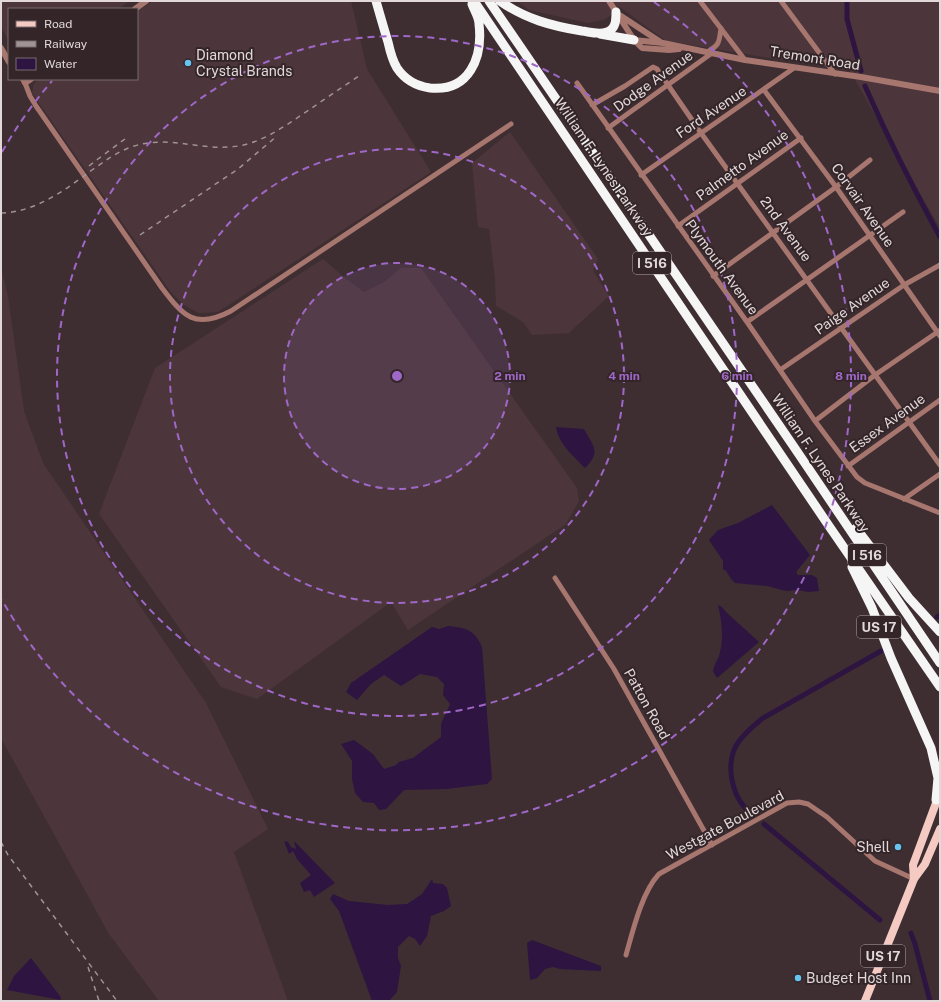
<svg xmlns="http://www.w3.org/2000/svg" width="941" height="1002" font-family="'Public Sans',sans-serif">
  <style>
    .built { fill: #4c363b }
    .water { fill: #2e1440 }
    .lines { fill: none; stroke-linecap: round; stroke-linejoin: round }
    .canal { stroke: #2e1440; stroke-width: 5 }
    .minor { stroke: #a7766e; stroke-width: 5 }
    .tertiary { stroke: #a7766e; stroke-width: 6 }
    .primary { stroke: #f4cac3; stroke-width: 8 }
    .motorway { stroke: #f5f5f5; stroke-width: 9 }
    .rail { stroke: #9f9395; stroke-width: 1.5; stroke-dasharray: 5 5; stroke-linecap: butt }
    .ring { fill: none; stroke: #9f68c8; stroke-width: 2; stroke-dasharray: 7 5 }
    .poi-dot { fill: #65c5ee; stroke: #332528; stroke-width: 1.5 }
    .labels { text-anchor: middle; stroke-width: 4; stroke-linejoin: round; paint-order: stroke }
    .shield { fill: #332528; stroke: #aea2a5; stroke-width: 1 }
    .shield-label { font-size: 13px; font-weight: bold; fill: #e2d8da }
    .poi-label { font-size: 14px; fill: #e2d8da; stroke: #332528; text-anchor: start }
    .street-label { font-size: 14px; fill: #e2d8da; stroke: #332528 }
    .centre { fill: #9f68c8; stroke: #332528; stroke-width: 2 }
    .ring-label { font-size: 12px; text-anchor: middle; font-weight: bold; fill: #9f68c8; stroke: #332528; stroke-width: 4; stroke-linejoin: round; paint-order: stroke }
  </style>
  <rect width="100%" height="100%" fill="#3e2e32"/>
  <!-- built -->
  <path class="built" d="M1 1H130L118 9H9V41L1 27Z
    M153 1H351L367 69 431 172 218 312 199 313 184 305 170 291 32 93 34 83 40 79H137V12Z
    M517 1H940V228L850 71 666 41 620 7 606 19 588 23 529 10Z
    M510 132 598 259 593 271 609 296 569 333 532 335 523 322 496 306 495 279 489 229 478 227 472 163Z
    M323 259 345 278 364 292 384 282 401 268H421L577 488 579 501 566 524 408 630 391 602 257 699 221 687 99 514 155 368Z
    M1 269 8 296 24 411 43 463 206 703 268 829 234 852 288 1001H159L109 934 1 738Z"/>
  <!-- water -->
  <path class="water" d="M556 427 584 429C594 447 601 452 585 468 574 457 558 443 556 427Z
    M772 505 810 555 796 572 798 575H812L817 578 819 591 808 592 798 590 786 591 767 586 735 583 731 579 726 571 723 569V561L709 540 718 530 738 523Z
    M718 605 722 607 726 612 759 642 717 678 713 671C714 665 717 661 719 656 724 639 722 622 718 605Z
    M448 626C466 628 474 629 482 647L492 779 487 784 447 789 404 790 386 809 379 810 374 803 363 802 355 793 352 779V761L341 744 354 740 373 754 384 769 396 765 399 762 413 758 441 737V724L450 704 443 695 444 684 437 677 420 674 401 686 384 675 371 684 357 700 346 692 351 683 432 627 439 629Z
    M284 841 288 842 291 847 296 849 294 841 335 883 314 897 310 890 304 892 300 883 311 875 297 859 293 851 289 854Z
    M432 879 433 883 443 884 447 888 451 906 444 911 431 916 427 936 420 946 415 939 409 936 398 947V958L401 966 397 992 389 1001H372L339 911 330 899 333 894 349 901 388 905 407 904 422 894Z
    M532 940 601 966V971L560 969 553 967 545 969 537 978 530 980 527 943Z
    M31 958 60 996 61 1000 7 990 14 976Z"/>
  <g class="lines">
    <!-- canal -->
    <path class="canal" d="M847 1V19L861 71
      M865 86C888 138 913 188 940 237
      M937 617 940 615
      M752 814C734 801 727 774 733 753 736 740 753 726 763 718L881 651
      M764 824 880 920
      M911 933 915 944 930 1001"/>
    <!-- minor -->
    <path class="minor" d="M700 1 745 60
      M781 1 835 74
      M707 52C720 45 719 42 721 28
      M25 83 30 96 36 106 162 288C183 316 195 330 231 311L511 124
      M577 83 747 322 815 421 857 477 865 483 940 513
      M764 90 836 187 940 336
      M592 105 625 86 653 67 657 69 701 133 940 465
      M608 128 712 53
      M641 175 794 68
      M678 226 801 138
      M713 276 836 187 870 160
      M747 322 903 212
      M780 370 904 285 940 265
      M815 421 875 375 939 331
      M848 466 940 400
      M904 499 940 474
      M555 578 614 669 712 845
      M626 955C633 930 642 892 659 874L787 803 799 802 808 804 827 817 875 861 914 879"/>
    <!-- tertiary -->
    <path class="tertiary" d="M609 1 634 40 642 48 669 50 679 49
      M135 9 146 1
      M621 16 662 43
      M634 40 663 43 745 60 861 77 940 91
      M1 48 9 62
      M23 79 25 83 31 79"/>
    <!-- primary -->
    <path class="primary" d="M914 879 913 865 939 795
      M865 1001 914 879 925 864 940 829"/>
    <!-- motorway -->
    <path class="motorway" d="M376 1C380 15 384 29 388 42 390 51 392 60 397 68 405 80 416 86 430 88 469 92 483 58 479 24 479 17 474 10 472 4
      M474 1 829 526 940 687
      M489 1 794 447 940 663
      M500 1C525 19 552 26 582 31 590 32 599 35 607 32 616 29 616 20 616 12
      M600 34 634 40
      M856 528 909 598 940 632
      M852 567 872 608 891 658 931 748 938 778 936 800"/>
    <!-- rail -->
    <path class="rail" d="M89 166 98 159 125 139
      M1 213C36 212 65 190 92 170 105 161 117 152 131 147 166 135 194 149 228 147 259 146 283 127 309 110 326 98 344 86 362 74
      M140 235 238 169 277 136
      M1 842 8 855 117 1001
      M88 967 99 1001"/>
  </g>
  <!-- distance rings -->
  <circle cx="397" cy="376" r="113" fill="#9f68c8" fill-opacity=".12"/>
  <g class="ring">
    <circle cx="397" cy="376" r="113"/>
    <circle cx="397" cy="376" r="227"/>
    <circle cx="397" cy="376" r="340"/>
    <path d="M2 152A454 454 0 0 1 52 81M654 2A454 454 0 1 1 2 600"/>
  </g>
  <!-- markers -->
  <g class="poi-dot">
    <circle cx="188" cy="63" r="4"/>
    <circle cx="898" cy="847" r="4"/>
    <circle cx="798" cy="978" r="4"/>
  </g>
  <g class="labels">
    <!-- shield labels -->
    <g class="shield">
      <rect x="633" y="252" width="38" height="22" rx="3"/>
      <rect x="848" y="544" width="38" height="22" rx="3"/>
      <rect x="857" y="616" width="44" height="22" rx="3"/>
      <rect x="861" y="945" width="44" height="22" rx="3"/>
    </g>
    <g class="shield-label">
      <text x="652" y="268">I 516</text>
      <text x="867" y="560">I 516</text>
      <text x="879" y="632">US 17</text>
      <text x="883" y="961">US 17</text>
    </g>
    <!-- poi labels -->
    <g class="poi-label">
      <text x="196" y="60">Diamond<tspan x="196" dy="16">Crystal Brands</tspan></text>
      <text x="890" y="852" text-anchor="end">Shell</text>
      <text x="806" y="983">Budget Host Inn</text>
    </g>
    <!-- street labels -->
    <g class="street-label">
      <text transform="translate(815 58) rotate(9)" y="5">Tremont Road</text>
      <text transform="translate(653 81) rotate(-36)" y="5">Dodge Avenue</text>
      <text transform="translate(711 112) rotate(-34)" y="5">Ford Avenue</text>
      <text transform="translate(742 165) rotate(-36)" y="5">Palmetto Avenue</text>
      <text transform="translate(604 167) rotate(56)" y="5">William F. Lynes Parkway</text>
      <text transform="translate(863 205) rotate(55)" y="5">Corvair Avenue</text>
      <text transform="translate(786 229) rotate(54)" y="5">2nd Avenue</text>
      <text transform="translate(722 267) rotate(54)" y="5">Plymouth Avenue</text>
      <text transform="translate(852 306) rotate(-35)" y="5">Paige Avenue</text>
      <text transform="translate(887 423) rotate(-36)" y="5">Essex Avenue</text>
      <text transform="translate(821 463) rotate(56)" y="5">William F. Lynes Parkway</text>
      <text transform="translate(647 704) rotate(61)" y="5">Patton Road</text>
      <text transform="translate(725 825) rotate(-28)" y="5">Westgate Boulevard</text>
    </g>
  </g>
  <circle cx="397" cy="376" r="6" class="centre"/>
  <g class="ring-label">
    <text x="510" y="380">2 min</text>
    <text x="624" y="380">4 min</text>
    <text x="737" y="380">6 min</text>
    <text x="851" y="380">8 min</text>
  </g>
  <!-- border -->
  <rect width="941" height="1002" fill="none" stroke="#e2d8da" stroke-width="4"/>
  <!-- legend -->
  <rect x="8" y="8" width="130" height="72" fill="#332528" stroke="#796d6f"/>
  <rect x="16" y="21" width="20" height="6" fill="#f4cac3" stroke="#796d6f"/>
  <text x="44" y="28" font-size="12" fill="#e2d8da">Road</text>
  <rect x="16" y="41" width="20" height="6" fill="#9f9395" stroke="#796d6f"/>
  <text x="44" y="48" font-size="12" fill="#e2d8da">Railway</text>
  <rect x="16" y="58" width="20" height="12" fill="#2e1440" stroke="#796d6f"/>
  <text x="44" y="68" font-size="12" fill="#e2d8da">Water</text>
</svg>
